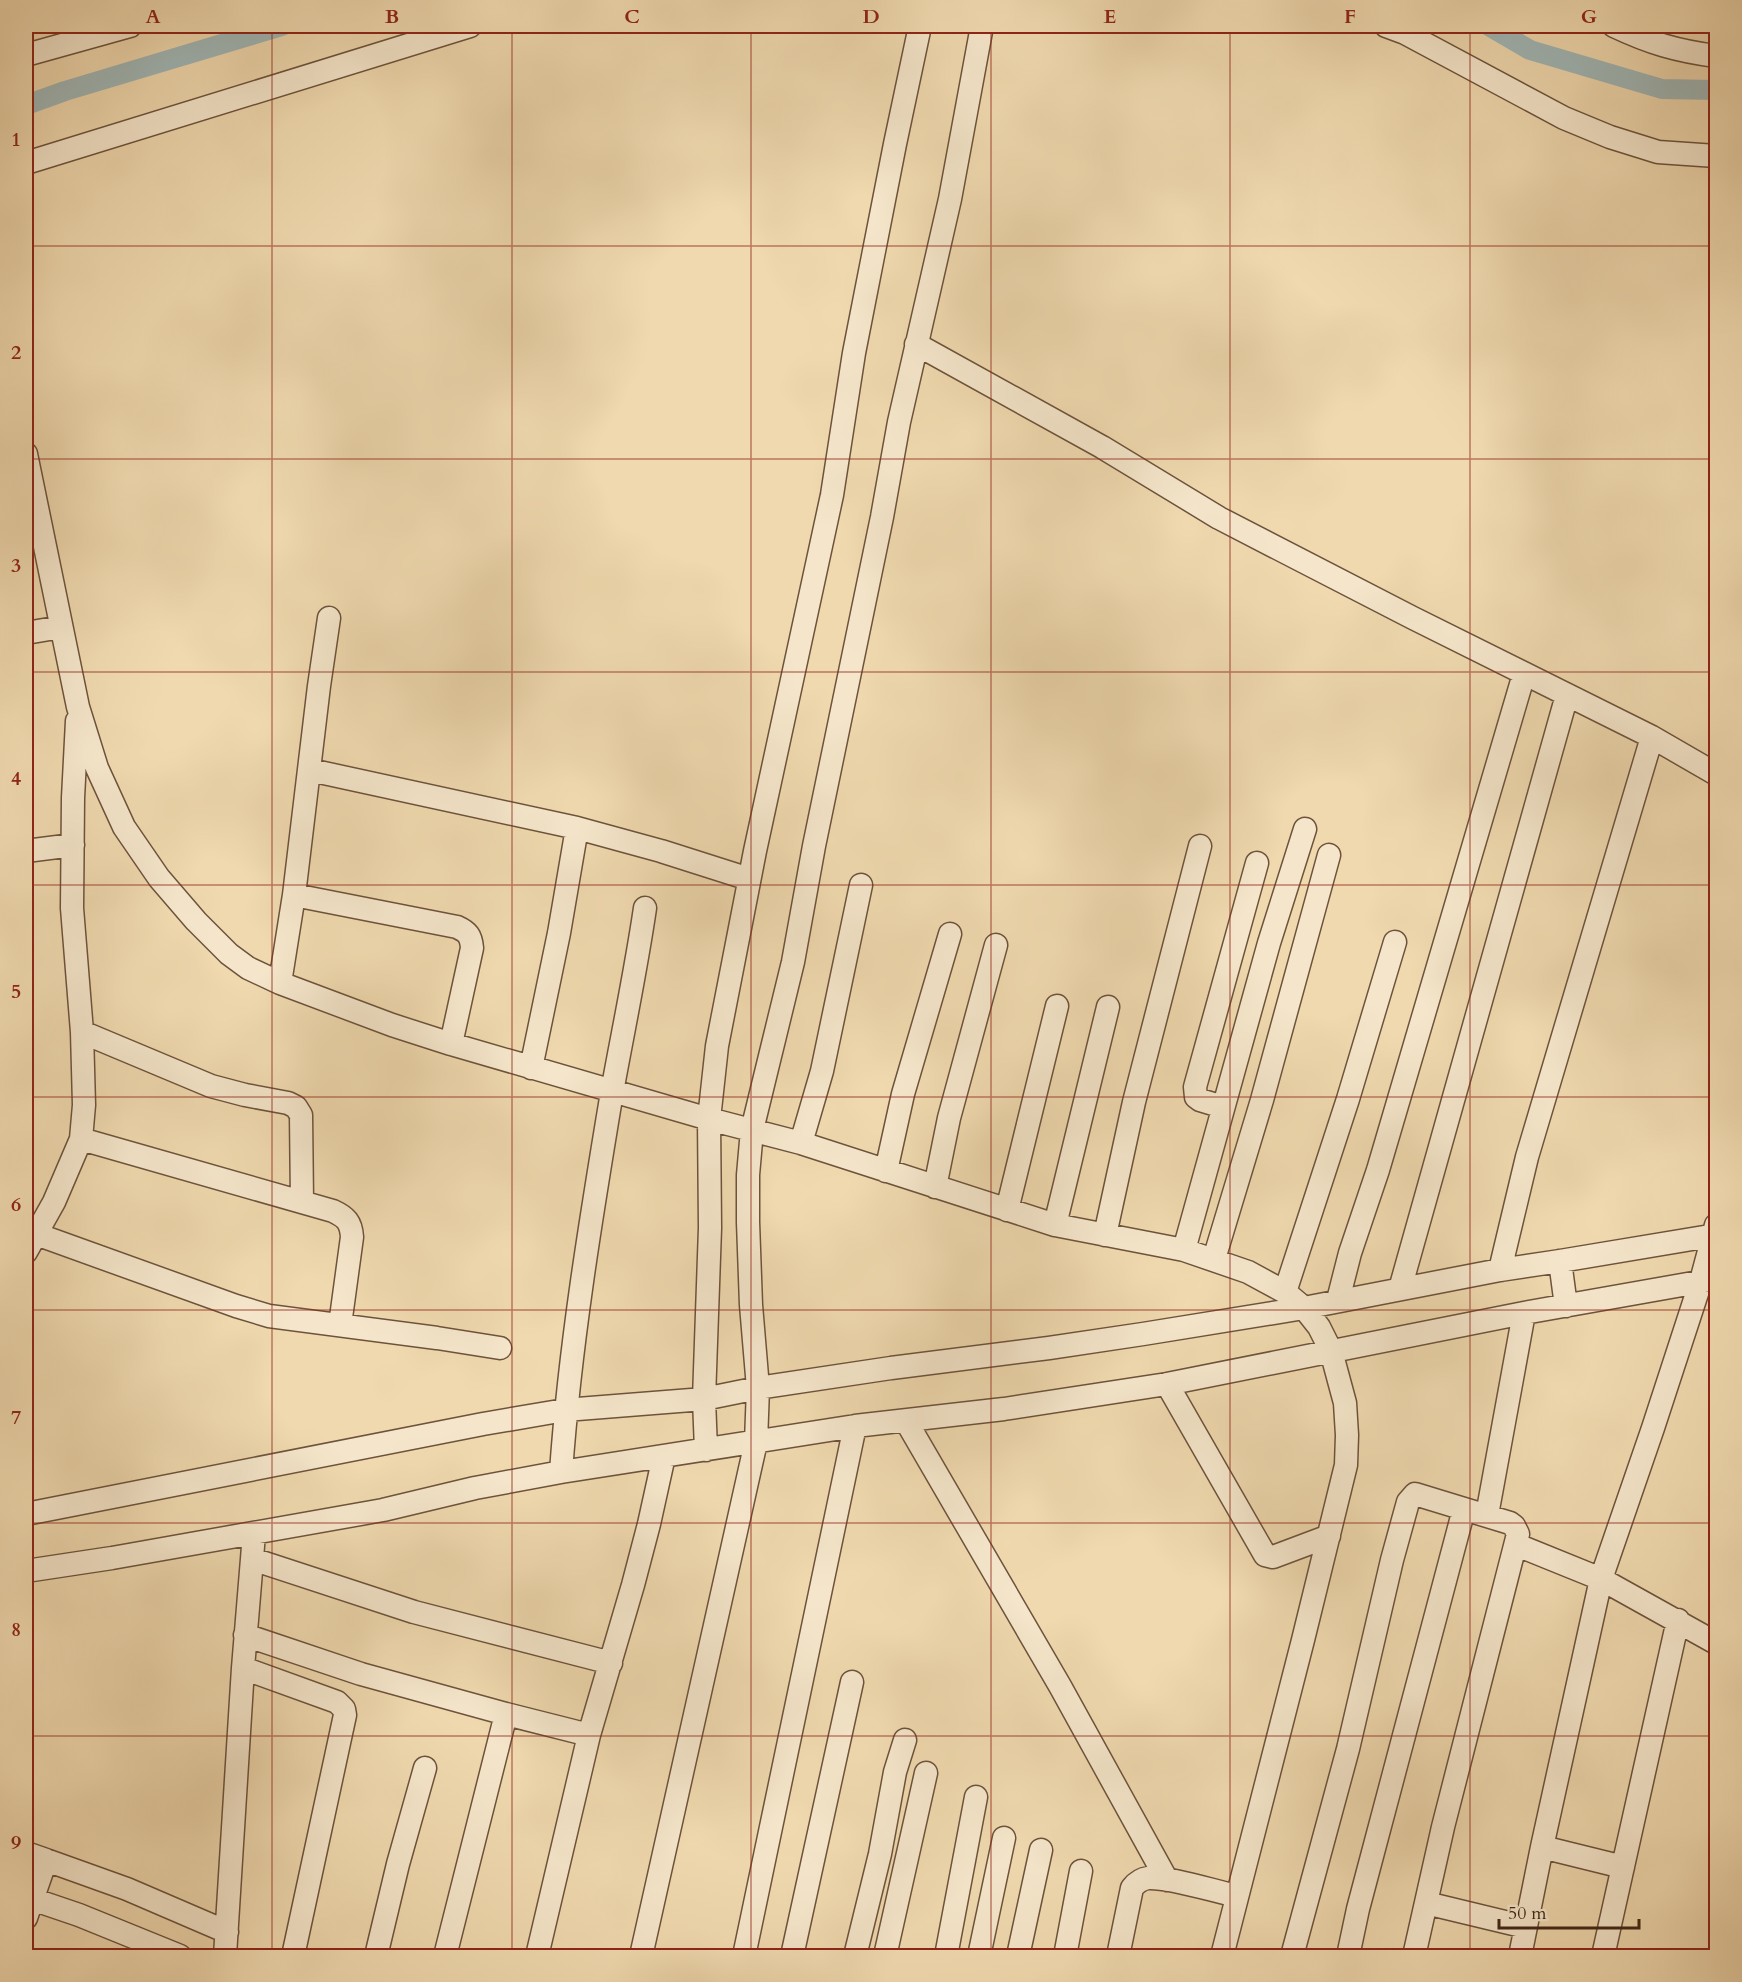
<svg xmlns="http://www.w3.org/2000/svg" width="1742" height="1982" font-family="Cardo,serif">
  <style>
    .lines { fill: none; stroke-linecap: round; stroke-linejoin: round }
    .canal { stroke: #a0b7b7; stroke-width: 20 }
    .minor-casing { stroke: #6d533c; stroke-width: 25 }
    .minor { stroke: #f5e6cb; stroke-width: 22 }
    .grid { fill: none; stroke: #8f2418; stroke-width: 1.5; stroke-opacity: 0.55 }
    .neatline { fill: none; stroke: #8f2418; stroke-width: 2 }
    .grid-label { font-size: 20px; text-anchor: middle; font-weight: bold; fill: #8f2418 }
  </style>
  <rect width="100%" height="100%" fill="#f0d9af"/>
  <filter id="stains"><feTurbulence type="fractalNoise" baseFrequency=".00333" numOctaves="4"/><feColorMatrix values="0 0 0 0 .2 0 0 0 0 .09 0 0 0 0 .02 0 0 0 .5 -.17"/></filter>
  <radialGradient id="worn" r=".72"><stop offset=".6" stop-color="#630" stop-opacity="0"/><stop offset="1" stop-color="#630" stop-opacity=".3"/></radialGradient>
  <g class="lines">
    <!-- canal -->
    <path class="canal" d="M1489 26 1530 50 1662 89 1716 90
      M26 105 65 91 282 26"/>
    <!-- minor casing -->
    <g class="minor-casing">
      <path id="minor" d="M1386 26 1405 33 1564 118 1610 137 1658 152 1716 156
        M1614 26C1650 43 1677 51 1716 56
        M26 55 130 26
        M26 163 470 26
        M916 344 1102 447 1219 518 1413 618 1652 737 1716 774
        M26 454 78 707 97 768 124 827 159 878 196 921 229 954 248 968 280 983 392 1025 451 1044 709 1119 801 1143 1055 1225 1184 1250 1248 1272 1285 1292 1304 1308 1319 1327 1331 1351 1345 1403 1347 1435 1346 1465 1303 1640 1222 1956
        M26 633 61 627
        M310 770 577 828 661 851 749 879
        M26 851 73 845
        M294 895 457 927C468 932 471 936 472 948L451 1044
        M280 983 294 895 319 686 329 618
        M82 1032 211 1086 245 1095 288 1103 296 1107 301 1115 302 1202
        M531 1068 559 933 577 828
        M1223 1107 1200 1100 1196 1097 1195 1087 1257 863
        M81 1139 333 1211C346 1217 351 1222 352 1237L340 1325
        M801 1143 822 1071 861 885
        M886 1171 903 1094 950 934
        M935 1187 949 1118 996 945
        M1007 1210 1057 1006
        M1055 1225 1108 1007
        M36 1234 236 1306 269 1316 437 1338 500 1348
        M1105 1235 1134 1102 1200 846
        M1184 1250 1269 943 1305 829
        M26 1252 54 1202 81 1139 84 1105 82 1032 72 908 73 798 77 721
        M1214 1259 1262 1100 1329 855
        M1560 1261 1566 1306
        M1500 1270 1527 1157 1652 737
        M1400 1289 1567 695
        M1285 1292 1348 1099 1395 942
        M1338 1300 1350 1253 1378 1170 1524 674
        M1167 1384 1265 1555 1273 1557 1329 1536
        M906 1421 1060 1686 1167 1880
        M706 1450 704 1399 710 1228 709 1119 717 1046 755 851 832 495 854 353 895 144 920 26
        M561 1472C570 1345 591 1218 612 1092 623 1031 636 970 645 908
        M26 1514 483 1424 565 1410 704 1399 758 1388 891 1368 1049 1348 1143 1334 1304 1308 1500 1270 1560 1261 1716 1235
        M1487 1515 1524 1313
        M254 1533 252 1559 414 1612 611 1663
        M1517 1545 1601 1579 1716 1643
        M26 1571 112 1558 383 1510 475 1488 561 1472 855 1426 1004 1409 1167 1384 1524 1313 1716 1279
        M245 1635 361 1674 506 1714
        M243 1668 337 1702 344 1709 345 1715 293 1956
        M1542 1847 1623 1867
        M26 1853 46 1860 26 1918
        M46 1860 127 1889 227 1932
        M26 1897 79 1915 180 1956
        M1426 1903 1526 1927
        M225 1956 243 1668 252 1559
        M376 1956 398 1864 425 1768
        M445 1956 506 1714 589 1735
        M537 1956 589 1735 633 1585 649 1524 664 1456
        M641 1956 756 1442 758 1388 751 1305 748 1222V1175L752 1130 793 962 814 846 882 517 899 422 950 199 982 26
        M744 1956 855 1426
        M792 1956 852 1682
        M855 1956 880 1854 895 1772 905 1740
        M885 1956 926 1773
        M946 1956 976 1797
        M979 1956 1004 1838
        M1018 1956 1041 1850
        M1065 1956 1081 1871
        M1118 1956 1132 1888C1136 1883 1141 1879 1148 1878 1171 1877 1213 1891 1237 1896
        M1292 1956 1348 1749 1392 1560 1408 1502 1415 1494 1510 1523 1514 1526 1518 1534 1443 1827 1414 1956
        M1348 1956 1358 1909 1464 1509
        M1520 1956 1542 1847 1601 1579 1653 1428 1701 1281 1716 1225
        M1603 1956 1678 1620"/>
    </g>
    <!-- minor -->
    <use href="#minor" class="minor"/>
  </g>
  <!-- grid -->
  <path class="grid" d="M272 26V1956M512 26V1956M751 26V1956M991 26V1956M1230 26V1956M1470 26V1956M26 246H1716M26 459H1716M26 672H1716M26 885H1716M26 1097H1716M26 1310H1716M26 1523H1716M26 1736H1716"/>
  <!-- margin -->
  <rect width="1742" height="1982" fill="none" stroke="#f0d9af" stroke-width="66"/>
  <!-- scale -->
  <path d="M1499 1919v9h140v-9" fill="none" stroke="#412616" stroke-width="3"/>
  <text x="1508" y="1919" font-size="18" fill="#412616" stroke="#f5e6cb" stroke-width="4.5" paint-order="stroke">50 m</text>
  <rect x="33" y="33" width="1676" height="1916" class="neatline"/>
  <g class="grid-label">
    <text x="153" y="23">A</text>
    <text x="392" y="23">B</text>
    <text x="632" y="23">C</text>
    <text x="871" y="23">D</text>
    <text x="1110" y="23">E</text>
    <text x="1350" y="23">F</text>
    <text x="1589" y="23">G</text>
    <text x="16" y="146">1</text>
    <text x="16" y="359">2</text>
    <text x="16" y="572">3</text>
    <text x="16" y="785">4</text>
    <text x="16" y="998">5</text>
    <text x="16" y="1211">6</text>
    <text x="16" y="1424">7</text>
    <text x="16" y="1636">8</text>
    <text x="16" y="1849">9</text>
  </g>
  <rect width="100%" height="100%" filter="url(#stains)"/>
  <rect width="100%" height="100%" fill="url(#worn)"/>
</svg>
